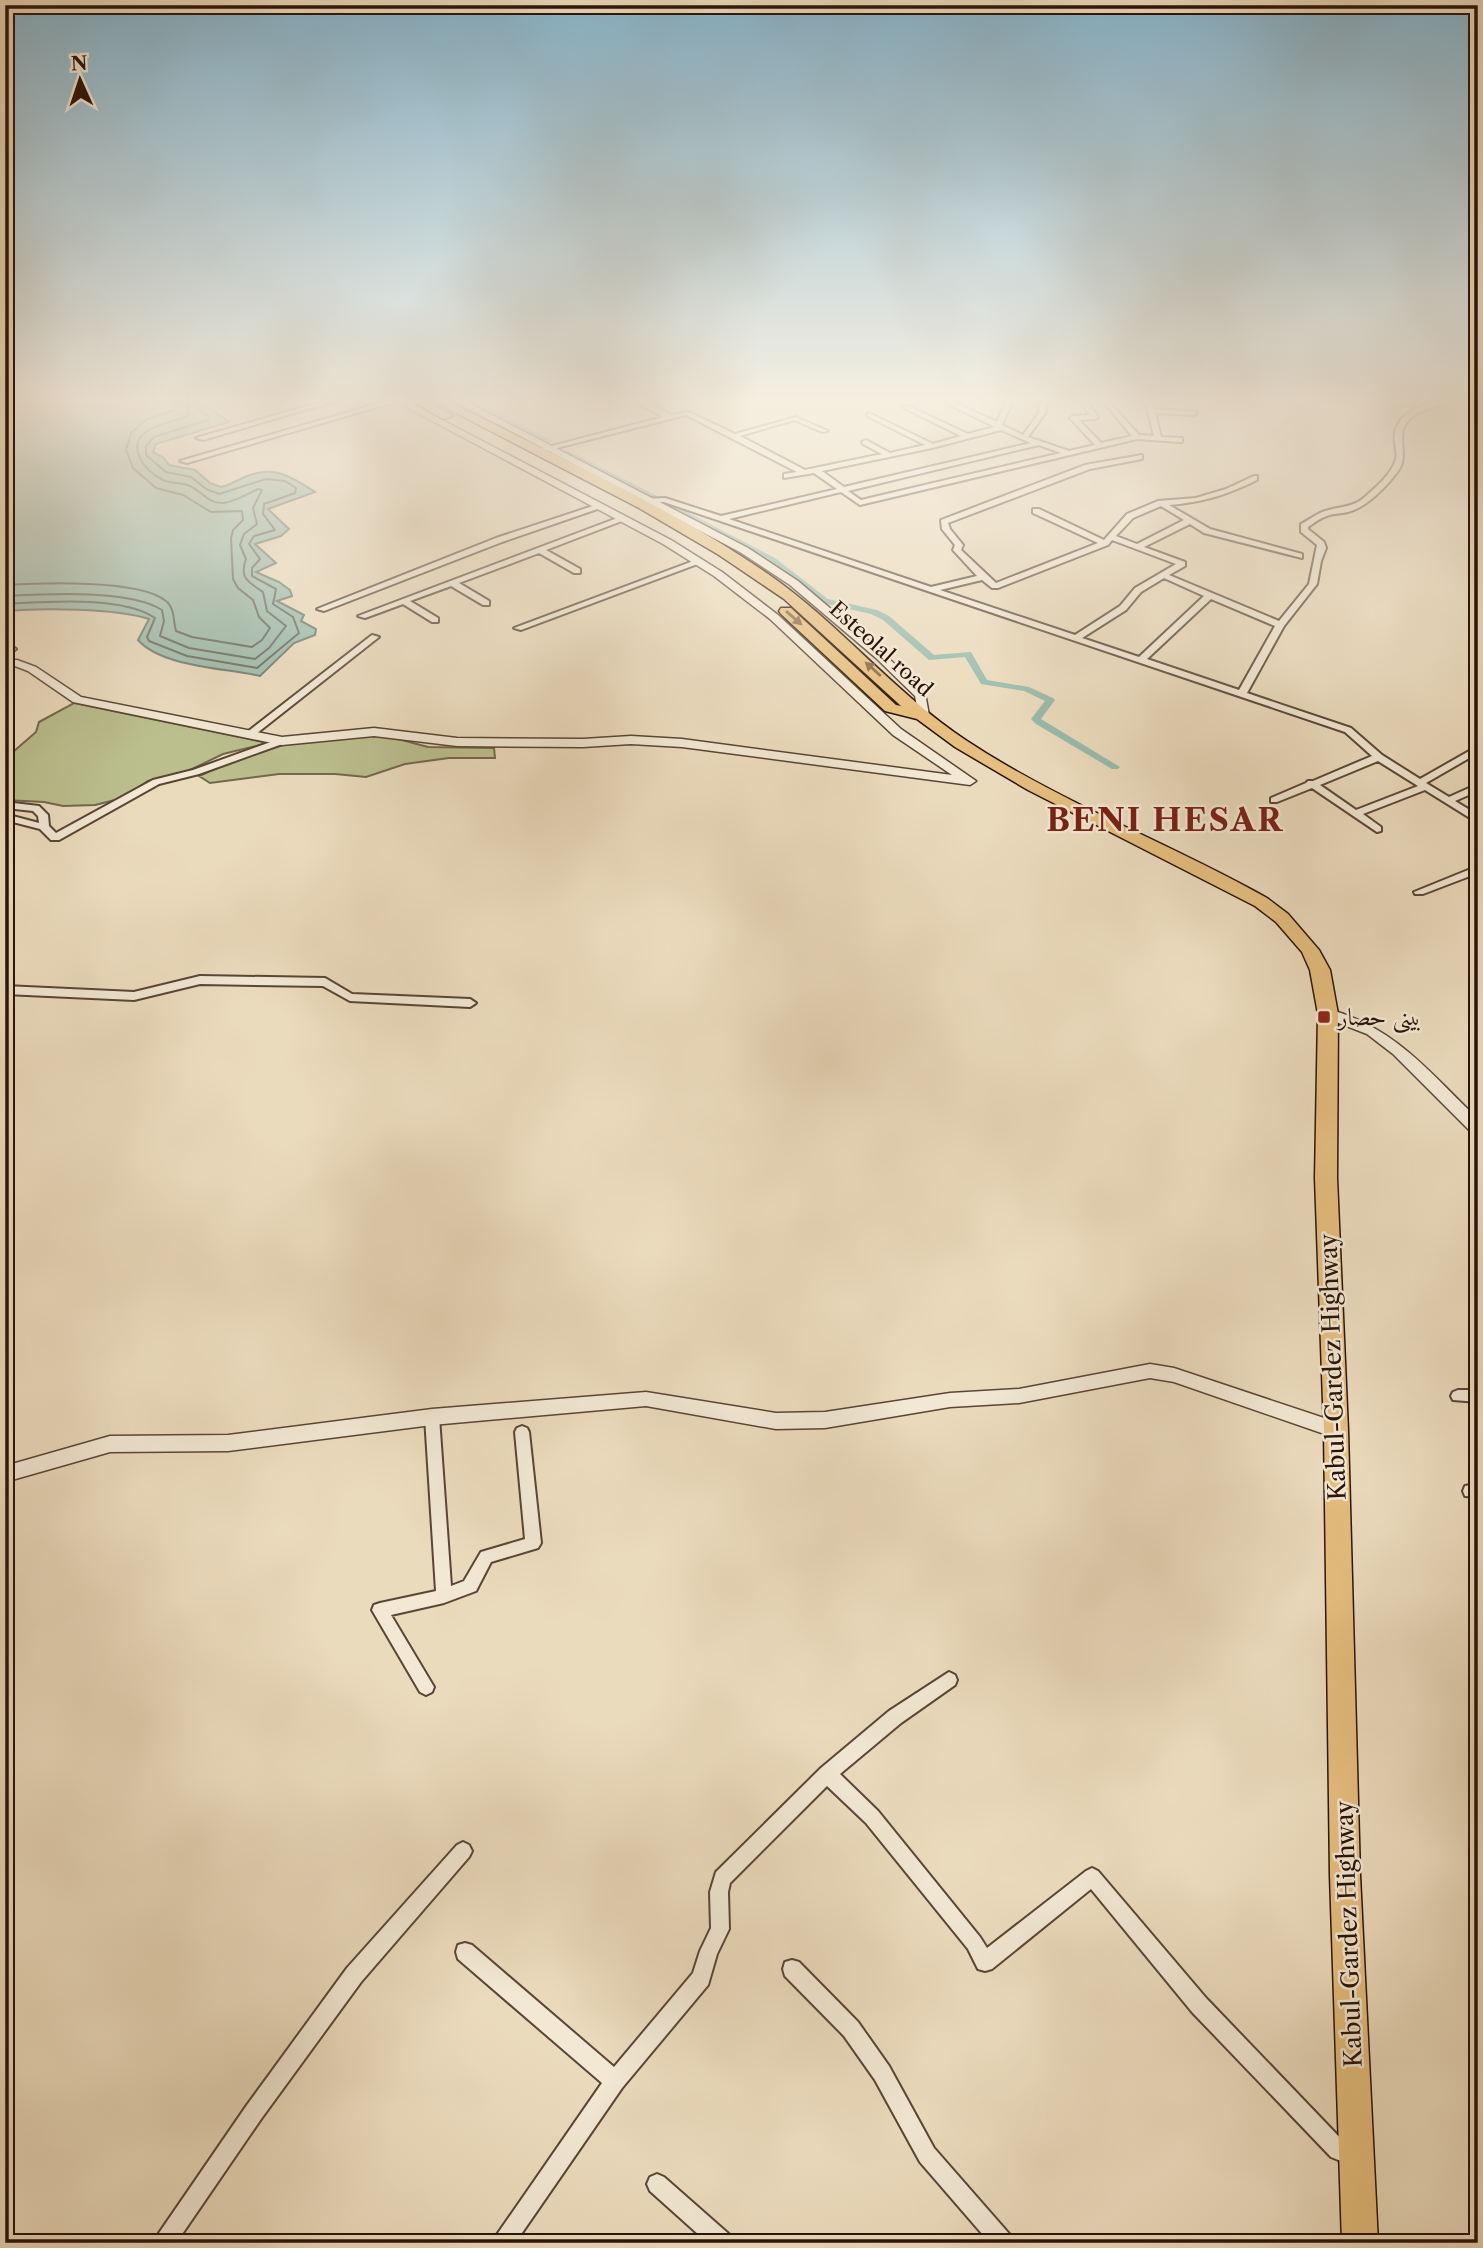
<svg xmlns="http://www.w3.org/2000/svg" width="1483" height="2248" font-family="'Libre Caslon Text',Amiri,serif">
  <style>
    .green { fill: #bbbf8e; stroke: #72694c; stroke-width: 2 }
    .water { fill: #99bbad; stroke: #6d786b; stroke-width: 2 }
    .lines { fill: none; stroke-linecap: round; stroke-linejoin: round }
    .shore { stroke: #62675b; stroke-width: 2 }
    .canal { fill: #99bbad; fill-rule: evenodd }
    .minor-casing { stroke: #5a4536; stroke-width: 4 }
    .tertiary-casing { stroke: #5a4536; stroke-width: 3 }
    .trunk-casing { stroke: #2a1309; stroke-width: 3 }
    .minor { fill: #f2e8d4; fill-rule: evenodd }
    .tertiary { fill: #f2e8d4; fill-rule: evenodd }
    .trunk { fill: #e6be7e; fill-rule: evenodd }
    .oneway { fill: #886844 }
    .poi-dot { fill: #8f2418; stroke: #f2e8d4; stroke-width: 2.5 }
    .labels { text-anchor: middle; stroke-width: 5; stroke-linejoin: round; paint-order: stroke }
    .far-street-label { font-size: 21px; fill: #2a1309; stroke: #f2e8d4 }
    .poi-label { font-size: 24px; fill: #2a1309; stroke: #f2e8d4; text-anchor: start }
    .street-label { font-size: 24px; fill: #2a1309; stroke: #f2e8d4 }
    .district-label { font-size: 32px; font-weight: bold; letter-spacing: 2px; fill: #7a1f14; stroke: #f2e8d4 }
  </style>
  <rect width="100%" height="100%" fill="#ebdbbd"/>
  <filter id="stains"><feTurbulence type="fractalNoise" baseFrequency=".00286" numOctaves="4"/><feColorMatrix values="0 0 0 0 .2 0 0 0 0 .09 0 0 0 0 .02 0 0 0 .5 -.17"/></filter>
  <radialGradient id="worn" r=".72"><stop offset=".6" stop-color="#630" stop-opacity="0"/><stop offset="1" stop-color="#630" stop-opacity=".3"/></radialGradient>
  <!-- green -->
  <path class="green" d="M74 703 268 743 223 754 188 771 148 781 123 798 95 805 63 806 44 802 5 800V759L36 732 39 722Z
    M383 735 428 747 494 748 495 758H449L405 764 366 777 335 774H279L210 783 199 776 228 763 291 742Z"/>
  <!-- water -->
  <path class="water" d="M5 400H198L229 422 156 444 153 452 164 458 169 465 195 470 210 483 221 487C230 485 238 480 247 476 275 465 292 477 315 492L268 509 289 529 281 536 255 544 276 563 256 572 279 582 290 590 292 596 277 601 304 615 301 621 316 629 315 635 294 643 260 676C225 668 162 667 138 640L149 619C115 608 42 608 5 611Z"/>
  <g class="lines">
    <!-- shore -->
    <path class="shore" d="M5 585C40 583 140 579 166 601 175 608 173 621 176 631L192 637 252 647 262 640 270 628 259 617 253 600 238 588 233 579 231 538 233 530 243 520 242 511 211 512 183 495 156 488 133 468 126 450 131 433 147 419 175 410 176 400
      M5 596C45 594 129 589 162 610L164 621 160 636 189 648 255 659 269 648 286 626 267 611 263 592C248 582 239 578 246 559L240 545 244 534 257 524 253 508 262 490 258 489C247 494 235 502 223 503 209 504 201 491 190 486 181 482 172 484 163 480 154 476 144 467 140 458 125 428 171 422 189 416L187 400
      M5 604C44 602 122 595 155 618L147 637 149 641 187 656 257 668 299 633 293 617 273 604 276 589 252 576V568L260 559 249 544 254 536 275 530 263 514 264 504 295 493 296 488 285 481 266 479 219 494 206 489 191 477 166 472 146 455V446L154 437 208 420V416L197 408 195 400"/>
    <!-- canal -->
    <path class="canal" d="M461 400H470L552 441 545 443Z
      M563 451H569L663 499 656 501 563 455Z
      M662 502H668L775 558 828 599 877 610 889 616 934 655 971 652 987 680 1029 687 1053 698 1055 700 1041 719 1120 767 1118 769H1112L1036 724 1031 719 1045 701 1024 691 981 684 965 657 929 660 883 620 871 614 822 603 769 562 662 506Z"/>
    <!-- minor casing -->
    <g class="minor-casing">
      <path id="minor" d="M328 400H339L203 440 196 438Z
        M390 400H401L187 463 180 461Z
        M633 400H642L671 415 689 412 735 434 796 417 828 431 822 432 794 420 740 436 805 470 882 454 863 444 862 442 866 440 890 453 925 445 867 416V414L869 413 933 444 961 436 904 408 903 407 906 405 968 434 995 427 940 400H949L997 422 1007 400H1013L1002 425 1023 435 1039 413 1041 400H1047L1045 413 1028 437 1069 451 1095 445 1070 418 1073 416 1090 415 1079 400H1086L1098 417 1095 419 1079 420 1101 443 1132 436 1106 405V403H1110L1139 435 1154 436 1145 400H1151L1154 409 1196 412 1197 413 1194 415 1155 413 1161 437 1182 438V442H1179L1137 439 860 505 841 492 729 519 931 587 977 576 953 550 955 545 942 529 941 520 1085 465 1142 455V459L1090 469 948 523 950 529 963 545 961 550 996 583 1098 543 1033 513V509H1039L1104 540 1127 514 1158 501 1196 498 1226 489 1254 476H1257V480C1227 495 1203 502 1169 505L1210 529 1302 554V558L1204 533 1190 524 1144 547 1185 562V566L1169 575 1279 621 1309 584 1317 545 1301 532V524C1307 521 1314 516 1320 513 1335 506 1352 509 1365 497 1376 487 1392 474 1396 459 1398 451 1393 442 1395 433 1399 410 1432 400 1452 400 1440 407 1424 408 1412 417 1392 432 1411 454 1398 471 1386 487 1367 507 1348 512 1341 514 1333 513 1327 516 1320 518 1314 523 1308 527V529L1324 542 1326 548 1321 561 1317 584 1284 626 1247 693 1351 728 1382 755 1420 779 1478 746V753L1426 783 1449 797 1478 784V791L1455 801 1478 815V823L1425 790 1363 814 1381 827V831L1377 832 1312 788 1277 802H1271V798L1306 783 1308 781H1313L1372 756 1345 732 664 502 638 503 637 501 641 499 665 498 721 516 837 489 814 473 784 478V474L797 472 686 415 537 453 533 451 663 417ZM1001 430 1031 443 844 487 822 471 932 448ZM1039 445 1061 453 861 500 848 491ZM1161 506 1184 520 1137 544 1116 536 1133 518ZM1112 540 1176 564 1135 588 1120 606 1075 635 940 590 982 580 992 588H998L1108 545ZM1164 578 1204 596 1139 657 1082 638 1126 610 1141 592ZM1211 599 1275 626 1239 690 1147 659ZM1378 761 1418 786 1356 810 1320 785Z
        M596 505 603 507 502 542 324 611 317 609 496 538Z
        M620 517 627 519 546 550 580 569V573H574L539 553 459 583 489 601V605H483L451 586 410 601 438 618V622H432L403 604 365 618 358 616Z
        M696 560 703 562 521 630 514 628Z
        M372 635 379 637 252 737H246V733Z
        M5 646H12L16 649 12 652H5Z
        M282 738 287 741 285 743 199 774 159 784 59 840H51L40 829 5 820V814L39 823 38 816 33 811 5 808V802L39 806 48 815 49 826 56 833 153 780 193 770Z
        M1478 866V873L1423 894H1415L1414 892Z
        M200 976 325 978 352 994 470 999 476 1003 470 1007 350 1001 323 986 200 984 134 1000 5 994V986L134 992Z
        M1458 1390H1478V1402L1453 1400 1451 1396 1453 1392Z
        M432 1411 437 1413 439 1417 451 1586 464 1581 481 1552 525 1539 515 1432 517 1428 522 1426 527 1428 529 1432 541 1543 538 1548 491 1562 476 1591 444 1603 391 1615 434 1687 432 1692 426 1695 420 1692 372 1610 374 1605 380 1603 436 1591 425 1417 427 1413Z
        M1470 1485H1478V1497L1465 1496 1463 1491 1465 1486Z
        M949 1672 955 1675 957 1680 955 1685 901 1723 840 1774 878 1811 980 1937 987 1948 1086 1871 1092 1868 1098 1871 1206 1998 1345 2143 1360 2149 1363 2156 1360 2163 1353 2166 1331 2157 1192 2012 1091 1889 992 1969 985 1971 978 1969 968 1949 866 1823 827 1786 730 1883 728 1892 729 1929 717 1954 708 1985 622 2088 515 2243H493L496 2236 602 2083 458 1959 456 1952 458 1945 465 1943 472 1945 614 2067 693 1973 700 1951 711 1928 710 1892 716 1872 821 1768 889 1711Z
        M463 1842 469 1845 472 1851 469 1857 361 1982 261 2119 176 2243H154L157 2236 247 2105 347 1968 457 1845Z
        M792 1960 799 1962 858 2022 889 2066 934 2148 1011 2236 1014 2243H990L920 2162 875 2080 844 2036 785 1976 783 1969 785 1962Z
        M657 2174 664 2177 731 2236 734 2243H708L650 2191 647 2184 650 2177Z"/>
    </g>
    <!-- tertiary casing -->
    <g class="tertiary-casing">
      <path id="tertiary" d="M393 400H404L671 540 722 572 778 615 901 729 976 781 970 785 682 747 631 744 583 747 457 746 374 736 282 745 73 702 28 671 15 666H5V660H17L36 667 81 697 282 737 374 728 457 738 583 739 631 736 682 739 952 775 893 735 770 619 714 576 663 544Z
        M452 400H463L748 548 798 581 884 654 925 693 929 715 923 719 919 718 915 696 876 658 790 585 740 552Z
        M1328 1009C1395 1027 1430 1073 1478 1119V1134L1472 1133 1393 1054 1367 1034 1323 1017 1321 1014Z
        M1150 1364 1174 1368 1336 1422 1343 1425 1345 1430 1343 1435 1336 1438 1174 1382 1150 1378 1019 1403 950 1407 825 1428 776 1429 646 1406 432 1425 228 1451 110 1452 5 1482V1466L110 1436 228 1435 432 1409 646 1392 776 1413 825 1412 950 1393 1019 1389Z"/>
    </g>
    <!-- trunk casing -->
    <g class="trunk-casing">
      <path id="trunk" d="M411 400H426L453 416 443 419Z
        M431 400H446C554 456 668 505 768 574 839 623 894 693 967 741 1061 803 1169 843 1267 898L1288 914 1319 950 1330 970 1338 1014 1337 1178 1348 1430 1360 1875 1378 2243H1342L1330 1875 1324 1430 1315 1178 1318 1014 1310 970 1302 952 1276 922 1255 906 1028 790 955 747 917 719 885 711 781 614 779 611 781 608H791L896 705 901 706 784 599 719 555 639 508Z"/>
    </g>
    <!-- minor -->
    <use href="#minor" class="minor"/>
    <!-- tertiary -->
    <use href="#tertiary" class="tertiary"/>
    <!-- trunk -->
    <use href="#trunk" class="trunk"/>
  </g>
  <!-- one-way arrows -->
  <defs><path id="oneway-solid" d="M-6-.8H1V-3.2L6.5 0L1 3.2V.8H-6Z" transform="scale(1.75)"/></defs>
  <g class="oneway">
    <use href="#oneway-solid" transform="translate(794 618) rotate(41)"/>
    <use href="#oneway-solid" transform="translate(873 669) rotate(-138)"/>
  </g>
  <!-- sky -->
  <linearGradient id="sky" x2="0" y2="1"><stop stop-color="#88b7d0"/><stop offset="0.56" stop-color="#f6efe1"/><stop offset="1" stop-color="#f6efe1" stop-opacity="0"/></linearGradient>
  <rect width="1483" height="715" fill="url(#sky)"/>
  <!-- markers -->
  <rect class="poi-dot" x="1317" y="1010" width="14" height="14" rx="3.5"/>
  <g class="labels">
    <!-- far-street labels -->
    <g class="far-street-label">
      <text transform="translate(881 649) rotate(42)" y="7">Esteolal road</text>
    </g>
    <!-- poi labels -->
    <g class="poi-label">
      <text x="1338" y="1025">بینی حصار</text>
    </g>
    <!-- street labels -->
    <g class="street-label">
      <text transform="translate(1333 1367) rotate(-92)" y="8">Kabul-Gardez Highway</text>
      <text transform="translate(1349 1934) rotate(-92)" y="8">Kabul-Gardez Highway</text>
    </g>
    <!-- district labels -->
    <g class="district-label">
      <text x="1165" y="831">BENI HESAR</text>
    </g>
  </g>
  <!-- margin -->
  <rect width="1483" height="2248" fill="none" stroke="#ebdbbd" stroke-width="28"/>
  <rect x="7" y="7" width="1469" height="2234" fill="none" stroke="#2a1309" stroke-width="3.5"/>
  <rect x="14" y="14" width="1455" height="2220" fill="none" stroke="#2a1309" stroke-width="2"/>
  <!-- north arrow -->
  <g transform="translate(80 80) rotate(357)" stroke="#f2e8d4" stroke-width="5" paint-order="stroke">
  <path d="M0-5L12 26L0 18L-12 26Z" fill="#2a1309"/>
  <text y="-10" font-size="19" font-weight="bold" text-anchor="middle" fill="#2a1309">N</text>
  </g>
  <rect width="100%" height="100%" filter="url(#stains)"/>
  <rect width="100%" height="100%" fill="url(#worn)"/>
</svg>
